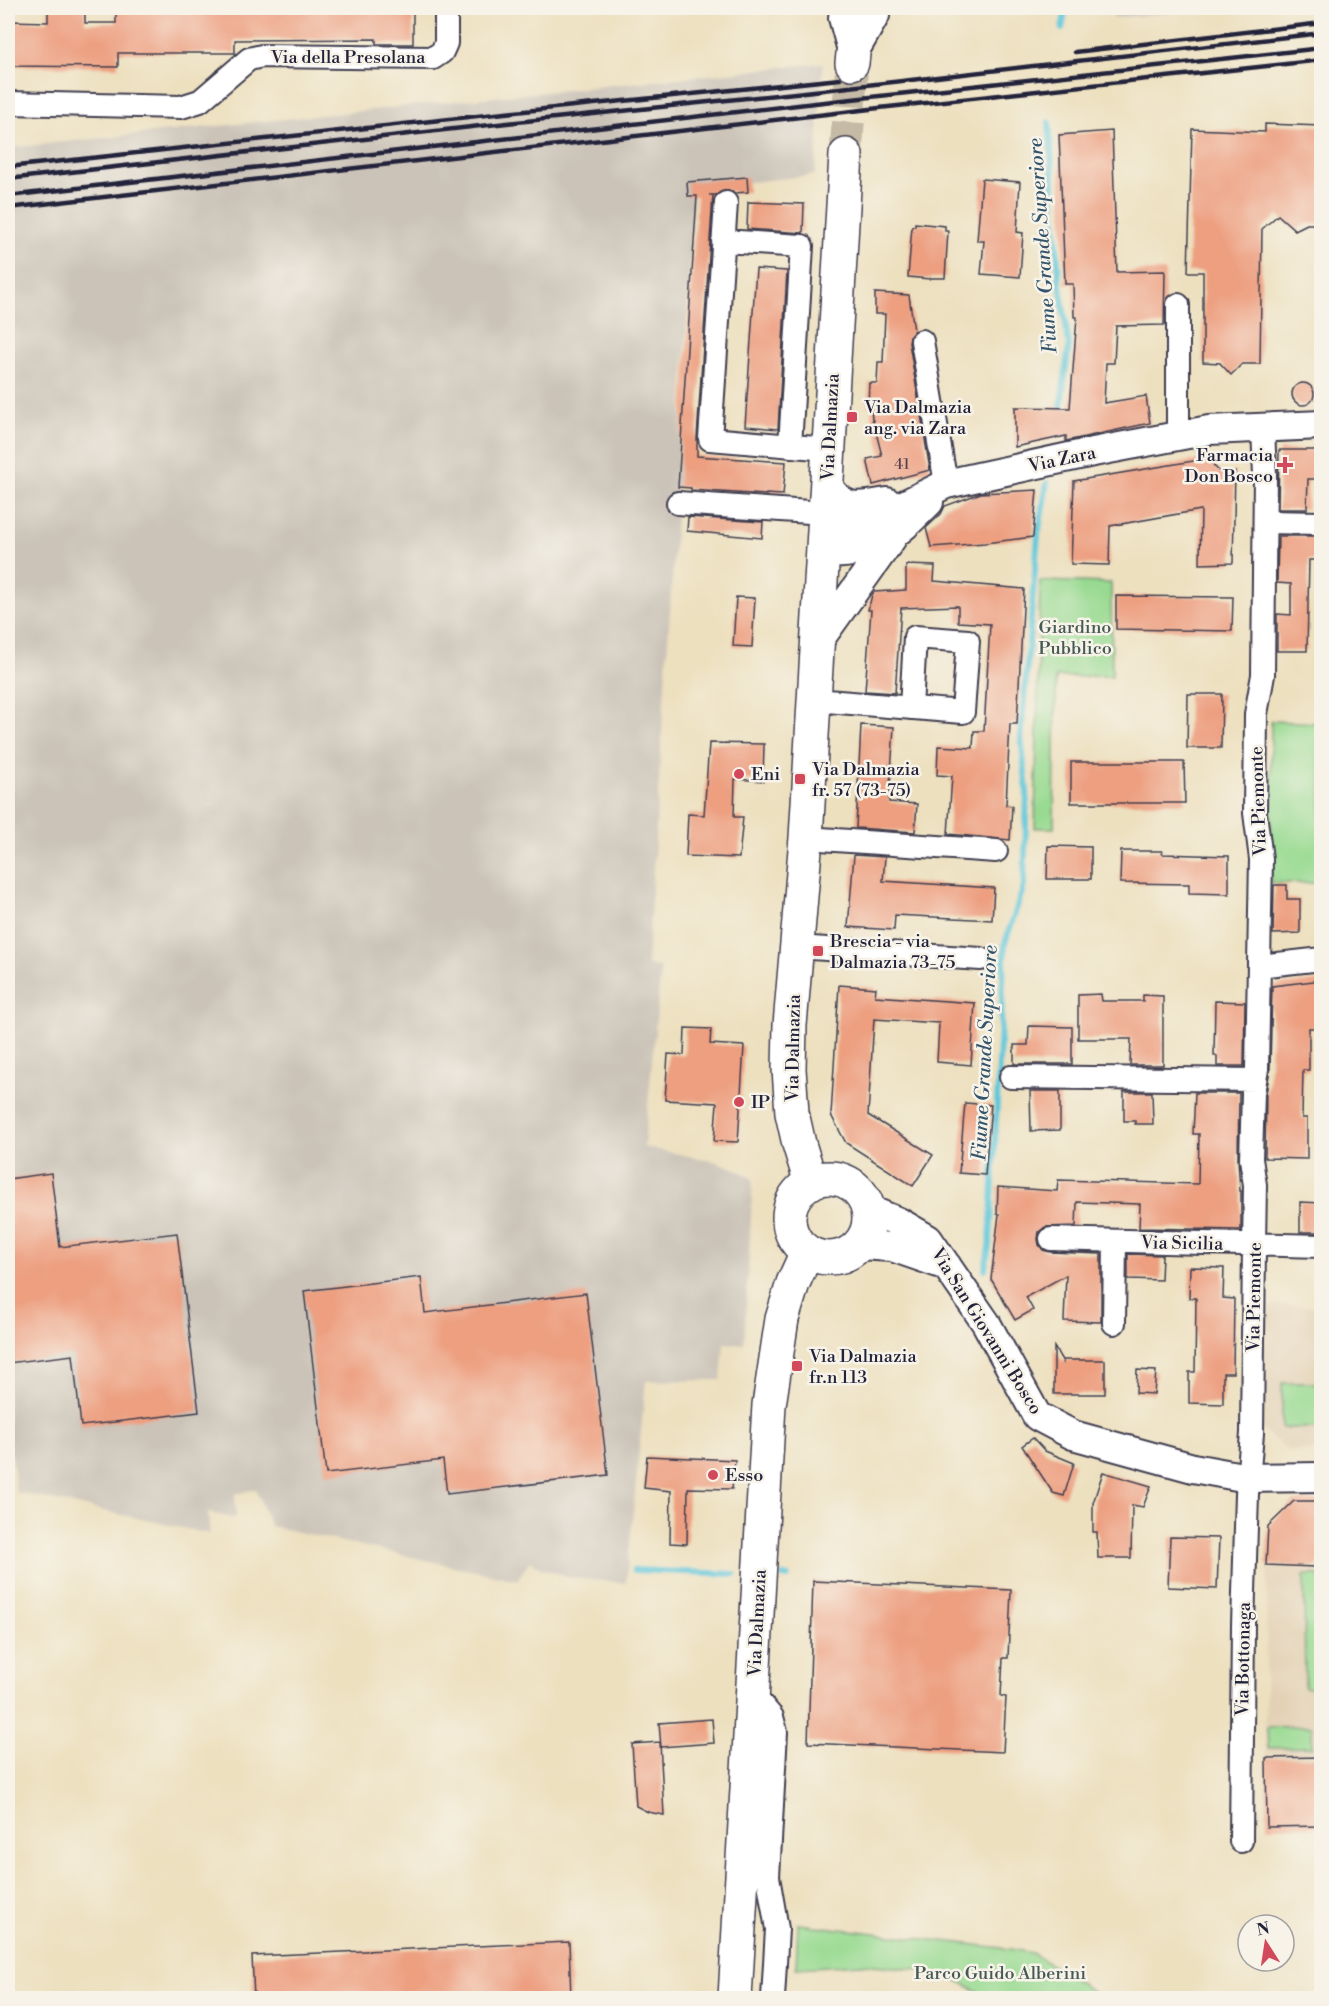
<svg xmlns="http://www.w3.org/2000/svg" width="1329" height="2006" font-family="'Libre Bodoni',serif">
  <style>
    .built { fill: #e3d1b5 }
    .industrial { fill: #cbc3b8 }
    .green { fill: #98da91; stroke: #5d7e66; stroke-width: 1.5 }
    .lines { fill: none; stroke-linecap: round; stroke-linejoin: round }
    .stream { stroke: #5ec7da; stroke-width: 6 }
    .building { fill: #ed9f80 }
    .secondary-tunnel { stroke: #c4baa5; stroke-width: 33; stroke-dasharray: 33 16; stroke-linecap: butt }
    .minor-casing { stroke: #403e4f; stroke-width: 26 }
    .tertiary-casing { stroke: #403e4f; stroke-width: 32 }
    .secondary-casing { stroke: #403e4f; stroke-width: 36 }
    .minor { stroke: #fff; stroke-width: 22 }
    .tertiary { stroke: #fff; stroke-width: 28 }
    .secondary { stroke: #fff; stroke-width: 33 }
    .rail { stroke: #22223b; stroke-width: 4.5 }
    .poi-dot { fill: #d1495b; stroke: #f7f3e8; stroke-width: 2 }
    .labels { text-anchor: middle; stroke-width: 5; stroke-linejoin: round; paint-order: stroke }
    .number-label { font-size: 15px; fill: #55414c }
    .street-label { font-size: 18px; fill: #22223b; stroke: #f7f3e8 }
    .poi-label { font-size: 18px; fill: #22223b; stroke: #f7f3e8; text-anchor: start }
    .park-label { font-size: 18px; fill: #455955; stroke: #f7f3e8 }
    .water-label { font-size: 20px; font-style: italic; fill: #34546b; stroke: #f7f3e8 }
  </style>
  <rect width="100%" height="100%" fill="#f7f3e8"/>
  <filter id="ink" filterUnits="userSpaceOnUse"><feTurbulence type="fractalNoise" baseFrequency=".0167" numOctaves="2"/><feDisplacementMap in="SourceGraphic" scale="12" xChannelSelector="R" yChannelSelector="G"/><feConvolveMatrix kernelMatrix="1 2 1 2 8 2 1 2 1" color-interpolation-filters="sRGB"/></filter>
  <filter id="wash" filterUnits="userSpaceOnUse"><feTurbulence type="fractalNoise" baseFrequency=".008" numOctaves="4" result="noise"/><feDisplacementMap in="SourceGraphic" scale="24" xChannelSelector="R" yChannelSelector="G"/><feGaussianBlur stdDeviation="1.35" result="paint"/><feColorMatrix in="noise" values="0 0 0 0 0 0 0 0 0 0 0 0 0 0 0 0 0 1.4 0 .05"/><feComposite in="paint" operator="in"/></filter>
  <g filter="url(#wash)">
    <rect width="100%" height="100%" fill="#ede0bf"/>
    <!-- built -->
    <path class="built" d="M1260 1305 1321 1306V1451H1288L1261 1428Z
      M1294 1501H1321V1826L1267 1827 1265 1719 1268 1526Z"/>
    <!-- industrial -->
    <path class="industrial" d="M1114 8H1226L1114 18Z
      M823 63 815 175 703 187 694 195 675 532 647 965 661 967 644 1147 718 1162 738 1170 753 1179 752 1200 744 1344 724 1343 721 1380 646 1381 626 1583 574 1578 542 1569 530 1561 517 1580 270 1526 256 1489 235 1494 236 1515 234 1518 208 1513 210 1534 16 1492 12 1455 8 1454V148Z"/>
    <!-- green -->
    <path class="green" d="M1040 581 1111 583 1112 676 1056 677 1054 828H1035Z
      M1271 721 1321 723V883H1271Z
      M1282 1383H1321V1428H1282Z
      M1304 1575H1321V1687L1305 1688Z
      M1312 1726V1747L1268 1748 1267 1727Z
      M798 1924 1010 1949 1032 1953 1103 1998H991L958 1981 915 1969 862 1964 796 1968Z"/>
    <g class="lines">
      <!-- stream -->
      <path class="stream" d="M1062 29 1066 8
        M1049 122 1059 279 1069 345 1060 413
        M985 1269 990 1241 1005 943 1024 886 1027 790 1021 738 1038 535 1047 483
        M634 1570 734 1574
        M783 1576 788 1577"/>
    </g>
    <g id="blocks">
      <!-- building -->
      <path class="building" d="M48 8H85V23H116V11L236 12V8H413V44H376V39L235 40V53H118V67L8 66V21L48 22Z
        M1265 124 1322 126V224H1307L1295 230 1278 215 1262 229 1260 364H1242L1231 375 1220 363 1203 362V272H1188L1192 129 1265 132Z
        M1112 131 1117 272 1165 271 1164 325 1116 326 1114 363H1106L1104 403 1146 396 1150 423 1066 441V436L1015 447V407L1070 408 1077 317H1074L1073 284H1065L1059 135Z
        M747 177 748 192 735 193 726 190 716 195H709H713L697 438V456L786 462 783 495 766 494V495L691 490V488L678 487 697 196H688L687 182Z
        M982 179 1020 182 1017 232 1023 233 1020 277 981 274 984 241H977Z
        M748 202 804 204 803 233 747 229Z
        M915 223 945 226V231H948L945 278H931L930 279 908 277 912 226H915Z
        M756 269 787 271 778 429 745 426Z
        M875 293 909 295 914 331 910 336 909 343 930 470 873 485 867 459 882 456 873 420H872L871 406H868L869 383H877L878 362H883L885 314H875Z
        M1292 394a11 11 0 1 1 22 0a11 11 0 1 1-22 0Z
        M1279 450H1322V479H1308L1307 509H1278Z
        M1211 458 1214 466 1223 475 1235 472 1233 563 1200 564 1201 510 1110 526 1109 565 1071 564 1074 481Z
        M1037 490 1033 537 985 543 931 547 926 528 941 514 945 506 981 493Z
        M688 517 763 522 762 538 687 531Z
        M1278 536H1322V560H1309L1307 651H1277V614L1291 615V584L1277 583Z
        M906 565 935 566 934 581 1024 589 1017 724H1010L1006 805 1012 806 1010 840 948 834 952 776 937 775 938 746 973 748 974 731H984L990 624 958 622V606L901 608 895 693 865 691 871 610H868L872 595 874 592 906 590Z
        M1116 596 1233 597 1232 631 1116 629Z
        M736 597 755 598 752 647 733 646Z
        M1188 694H1222L1221 748H1187Z
        M861 725 894 727 889 802 917 804 915 832 856 828Z
        M709 743 764 744 763 781 735 779 734 817H743L739 858 686 856 688 814 704 815Z
        M1071 762H1184L1185 803H1071Z
        M1048 846 1091 847V879H1047Z
        M1121 851H1162V854L1229 856V894L1189 893V884L1120 883Z
        M854 855 885 857 883 881 994 888 992 920 895 915 894 930 848 927Z
        M1274 885H1287V899H1300V933L1273 934Z
        M1322 980V1028H1309V1070H1303L1302 1118H1307V1159L1265 1158 1266 1094 1270 1069 1272 986Z
        M839 985 876 988 875 996 975 1003 971 1065 937 1062 939 1023 874 1019 868 1115 933 1155 913 1186 846 1143 831 1115Z
        M1101 994 1102 1001H1143V995L1163 996V1065H1130L1131 1039H1078V995Z
        M1215 1001 1245 1002 1244 1066H1217V1056H1214Z
        M1029 1026 1072 1027V1064H1014V1045H1028Z
        M685 1028 711 1029 710 1044 744 1046 738 1142 714 1141 717 1103 665 1100 668 1054 684 1055Z
        M1030 1091H1060V1130L1031 1131Z
        M1124 1092H1152L1153 1124H1135V1121H1124Z
        M1195 1093H1239L1238 1159 1240 1191H1241V1230L1139 1228 1140 1204 1077 1202 1076 1226 1045 1227 1039 1232 1038 1239 1039 1245 1043 1250 1050 1252 1101 1254V1322L1064 1321 1066 1275 1026 1297 1033 1310 1015 1320 991 1279 999 1214H997L998 1187 1057 1191 1058 1180 1198 1184 1199 1134H1193Z
        M965 1103 991 1105 985 1175 959 1173Z
        M51 1173 60 1247 177 1233 199 1412 81 1426 73 1355 8 1363V1179Z
        M1300 1202 1322 1203V1232H1300Z
        M1128 1254 1162 1255 1161 1280 1128 1279Z
        M1190 1267 1224 1268 1223 1298 1234 1299 1233 1373H1223V1404L1189 1403V1372H1195L1196 1298H1189Z
        M421 1277 425 1313 586 1293 608 1475 447 1494 443 1460 326 1474 304 1291Z
        M1054 1347 1063 1362V1360H1105V1394H1054Z
        M1137 1370 1156 1371 1154 1394 1136 1393Z
        M1033 1438 1045 1451 1074 1463 1064 1496 1053 1493 1022 1446Z
        M647 1456 735 1460 732 1489 688 1488 687 1544 670 1543 671 1491 644 1488Z
        M1103 1472 1151 1486 1143 1507 1132 1505 1131 1558H1098L1097 1532H1093V1503Z
        M1294 1501H1322V1560L1315 1567 1266 1565 1268 1526Z
        M1170 1537 1219 1538 1217 1589 1168 1587Z
        M813 1581 1011 1590 1008 1658H1003L1001 1696 1006 1697 1003 1752 808 1743Z
        M712 1719 714 1743 661 1747 659 1723Z
        M660 1742 664 1815 648 1812 636 1806 632 1744Z
        M1322 1757V1826L1267 1827 1266 1758Z
        M569 1942 571 1998H254L252 1956Z"/>
    </g>
  </g>
  <g filter="url(#ink)">
    <use href="#blocks" fill-opacity="0" stroke="#403e4f" stroke-width="1.5"/>
    <g class="lines">
      <!-- secondary-tunnel -->
      <path class="secondary-tunnel" d="M846 155 852 63"/>
      <!-- minor casing -->
      <g class="minor-casing">
        <path id="minor" d="M841 8 840 18 848 47
          M858 51 878 16 879 8
          M8 103 181 107 200 101 249 59 262 56 433 58 442 52 446 43V8
          M726 203 710 439 828 449
          M723 241 802 246 790 446
          M1178 305V437
          M922 341 946 484
          M678 503 824 513
          M1265 522 1322 523
          M814 700 963 712 968 641 915 637 911 708
          M806 838 996 851
          M796 947 981 959
          M1259 966 1322 959
          M1011 1077 1255 1080
          M1051 1239 1322 1246
          M1114 1323 1115 1241
          M753 1695 772 1717 776 1732 768 1877 777 1929 773 1998
          M1241 1841 1243 1625 1247 1494 1252 1433 1254 1245 1255 1185 1251 1159 1253 1093 1257 1069 1261 859 1255 813 1256 714 1263 675 1265 476 1263 427"/>
      </g>
      <!-- tertiary casing -->
      <g class="tertiary-casing">
        <path id="tertiary" d="M827 485C846 512 857 507 887 502
          M823 542 836 533 893 510 946 484 1088 453 1209 430 1322 425
          M822 553C873 557 895 536 929 502
          M817 643 892 538
          M867 1209 899 1222 928 1239 986 1323 1037 1416 1073 1435 1193 1468 1248 1478 1322 1477
          M859 1245 892 1247 947 1266"/>
      </g>
      <!-- secondary casing -->
      <g class="secondary-casing">
        <path id="secondary" d="M852 63 858 8
          M789 1218a40 40 0 1 1 80 0a40 40 0 1 1-80 0Z
          M811 1183 799 1144 792 1113 789 1069 790 1025 806 838 846 155
          M735 1998 769 1405 782 1319 793 1283 807 1252"/>
      </g>
      <!-- minor -->
      <use href="#minor" class="minor"/>
      <!-- tertiary -->
      <use href="#tertiary" class="tertiary"/>
      <!-- secondary -->
      <use href="#secondary" class="secondary"/>
      <!-- rail -->
      <path class="rail" d="M1075 52 1322 23
        M8 167 505 113 840 79
        M8 179 507 123 814 91 1322 33
        M8 196 815 103 1322 48
        M8 208 879 108 1322 60"/>
    </g>
  </g>
  <!-- markers -->
  <g class="poi-dot">
    <rect x="846" y="411" width="12" height="12" rx="3"/>
    <path d="M1282 456h6v6h6v6h-6v6h-6v-6h-6v-6h6z"/>
    <circle cx="739" cy="774" r="6"/>
    <rect x="794" y="773" width="12" height="12" rx="3"/>
    <rect x="812" y="945" width="12" height="12" rx="3"/>
    <circle cx="739" cy="1102" r="6"/>
    <rect x="791" y="1360" width="12" height="12" rx="3"/>
    <circle cx="713" cy="1475" r="6"/>
  </g>
  <g class="labels">
    <!-- number labels -->
    <g class="number-label">
      <text x="902" y="469">41</text>
    </g>
    <!-- street labels -->
    <g class="street-label">
      <text x="348" y="63">Via della Presolana</text>
      <text transform="translate(830 427) rotate(-87)" y="6">Via Dalmazia</text>
      <text transform="translate(1062 459) rotate(-12)" y="6">Via Zara</text>
      <text transform="translate(1258 801) rotate(-92)" y="6">Via Piemonte</text>
      <text transform="translate(793 1048) rotate(-89)" y="6">Via Dalmazia</text>
      <text transform="translate(1182 1243) rotate(1)" y="6">Via Sicilia</text>
      <text transform="translate(1254 1297) rotate(-89)" y="6">Via Piemonte</text>
      <text transform="translate(987 1331) rotate(58)" y="6">Via San Giovanni Bosco</text>
      <text transform="translate(757 1623) rotate(-87)" y="6">Via Dalmazia</text>
      <text transform="translate(1243 1659) rotate(-89)" y="6">Via Bottonaga</text>
    </g>
    <!-- poi labels -->
    <g class="poi-label">
      <text x="864" y="413">Via Dalmazia<tspan x="864" dy="21">ang. via Zara</tspan></text>
      <text x="1273" y="461" text-anchor="end">Farmacia<tspan x="1273" dy="21">Don Bosco</tspan></text>
      <text x="812" y="775">Via Dalmazia<tspan x="812" dy="21">fr. 57 (73-75)</tspan></text>
      <text x="751" y="780">Eni</text>
      <text x="830" y="947">Brescia - via<tspan x="830" dy="21">Dalmazia 73-75</tspan></text>
      <text x="751" y="1108">IP</text>
      <text x="809" y="1362">Via Dalmazia<tspan x="809" dy="21">fr.n 113</tspan></text>
      <text x="725" y="1481">Esso</text>
    </g>
    <!-- park labels -->
    <g class="park-label">
      <text x="1075" y="633">Giardino<tspan x="1075" dy="21">Pubblico</tspan></text>
      <text x="1000" y="1979">Parco Guido Alberini</text>
    </g>
    <!-- water labels -->
    <g class="water-label">
      <text transform="translate(1042 246) rotate(-94)" y="7">Fiume Grande Superiore</text>
      <text transform="translate(984 1053) rotate(-87)" y="7">Fiume Grande Superiore</text>
    </g>
  </g>
  <!-- margin -->
  <rect width="1329" height="2006" fill="none" stroke="#f7f3e8" stroke-width="30"/>
  <!-- north arrow -->
  <g transform="translate(1266 1943) rotate(348)"><circle r="28" fill="#f7f3e8" stroke="#a29fa3" stroke-width="1.5"/>
  <path d="M0-4.5L10 22L0 15L-10 22Z" fill="#d1495b"/>
  <text y="-9" font-size="16" font-weight="bold" text-anchor="middle" fill="#22223b">N</text>
  </g>
</svg>
